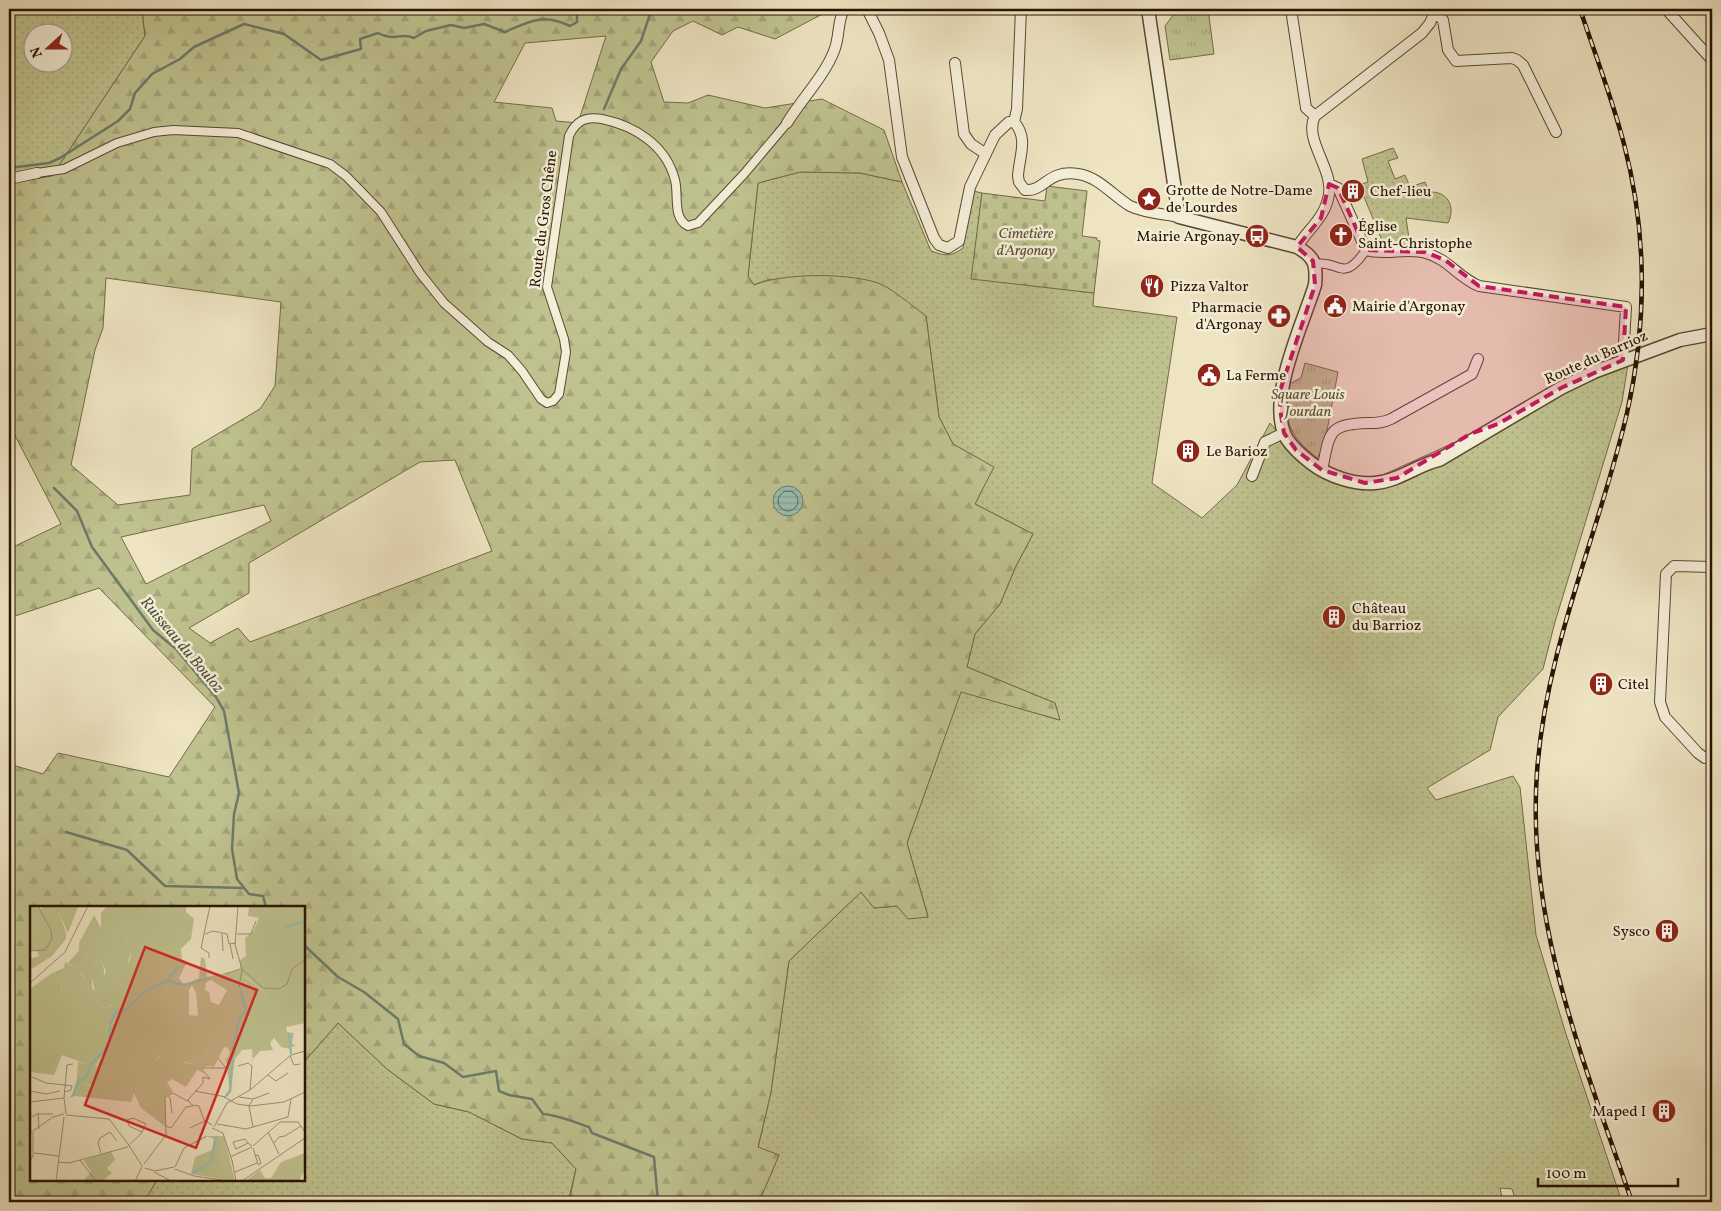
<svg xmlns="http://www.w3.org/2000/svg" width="1721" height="1211" font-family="Vollkorn,serif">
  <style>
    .grass { fill: url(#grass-dots); stroke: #746a48; fill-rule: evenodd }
    .forest { fill: url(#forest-firs); stroke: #746a48; fill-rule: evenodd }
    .cemetery { fill: url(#cemetery-stones); stroke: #746a48 }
    .park { fill: url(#park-tufts); stroke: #746a48 }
    .water { fill: url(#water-rules); stroke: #6c7a6a }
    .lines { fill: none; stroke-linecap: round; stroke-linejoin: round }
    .shore { stroke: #606958; stroke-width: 1 }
    .stream { stroke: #6c7a6a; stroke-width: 2.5 }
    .pedestrian-casing { stroke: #5a4730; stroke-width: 10 }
    .minor-casing { stroke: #5a4730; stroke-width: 12 }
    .tertiary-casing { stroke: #5a4730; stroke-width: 15 }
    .pedestrian { stroke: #f4edd7; stroke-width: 8 }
    .minor { stroke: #f4edd7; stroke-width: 10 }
    .tertiary { stroke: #f4edd7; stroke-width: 12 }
    .rail-casing { stroke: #281300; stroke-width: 4.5 }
    .rail { stroke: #f4edd7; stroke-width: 2.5; stroke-dasharray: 8; stroke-linecap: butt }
    .marked { fill: #c2185b; fill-opacity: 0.2; stroke: #c2185b; stroke-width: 4; stroke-dasharray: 10 6; stroke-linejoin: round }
    .labels { text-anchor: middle; stroke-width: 5; stroke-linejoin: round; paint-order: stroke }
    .poi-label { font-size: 15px; fill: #281300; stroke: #f4edd7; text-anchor: start }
    .street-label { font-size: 15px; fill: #281300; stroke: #f4edd7 }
    .park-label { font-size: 15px; font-style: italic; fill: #5d5032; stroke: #f4edd7 }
    .water-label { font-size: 16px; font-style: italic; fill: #504f3e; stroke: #f4edd7 }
    .inset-river { fill: none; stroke: #99bfb1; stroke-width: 2.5 }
    .inset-road { fill: none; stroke: #9f9074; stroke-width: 1 }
    .view { fill: #d62828; fill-opacity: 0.15; stroke: #d62828; stroke-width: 2.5 }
    .inset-edge { fill: none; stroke: #281300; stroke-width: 2.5 }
  </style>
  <defs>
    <pattern id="grass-dots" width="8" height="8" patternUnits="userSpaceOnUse" patternTransform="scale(1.25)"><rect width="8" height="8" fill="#bfc28f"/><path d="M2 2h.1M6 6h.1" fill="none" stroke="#a4a67a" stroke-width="1.8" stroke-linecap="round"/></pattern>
    <pattern id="forest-firs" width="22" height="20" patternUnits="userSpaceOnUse" patternTransform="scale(1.25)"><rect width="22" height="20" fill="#bfc28f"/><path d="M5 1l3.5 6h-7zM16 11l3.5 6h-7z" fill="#a4a67a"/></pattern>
    <pattern id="cemetery-stones" width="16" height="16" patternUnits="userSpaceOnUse" patternTransform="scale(1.25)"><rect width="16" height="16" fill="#bfc28f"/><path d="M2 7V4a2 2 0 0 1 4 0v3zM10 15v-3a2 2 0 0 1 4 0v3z" fill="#a4a67a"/></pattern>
    <pattern id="park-tufts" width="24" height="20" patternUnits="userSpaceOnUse" patternTransform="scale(1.25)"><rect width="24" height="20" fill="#bfc28f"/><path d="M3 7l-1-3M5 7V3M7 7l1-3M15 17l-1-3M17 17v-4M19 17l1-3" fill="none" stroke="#a4a67a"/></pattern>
    <pattern id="water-rules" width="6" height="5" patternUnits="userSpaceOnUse" patternTransform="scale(1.25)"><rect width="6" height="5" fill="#99bfb1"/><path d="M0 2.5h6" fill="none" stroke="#84a396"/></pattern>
  </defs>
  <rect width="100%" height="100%" fill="#eee4c2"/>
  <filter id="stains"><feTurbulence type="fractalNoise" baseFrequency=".004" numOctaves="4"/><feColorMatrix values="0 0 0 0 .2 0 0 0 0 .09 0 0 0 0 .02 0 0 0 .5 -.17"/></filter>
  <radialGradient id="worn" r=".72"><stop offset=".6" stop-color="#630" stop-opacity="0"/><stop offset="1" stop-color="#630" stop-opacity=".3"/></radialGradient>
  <!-- grass -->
  <path class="grass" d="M9 9H142L145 36 52 176 9 183ZM32 32H62V62H32Z
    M1393 148 1398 158 1388 161 1395 179 1405 175 1410 187 1425 182 1429 192C1448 191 1456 207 1448 223L1406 218 1410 245H1384L1359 185 1368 182 1362 159Z
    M800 172 860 173 902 182 931 251C945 256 951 257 963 248L973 191 982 193 972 278 1094 293 1093 306 1177 317 1152 483 1202 518 1237 485 1270 423 1291 449 1308 464 1365 483 1628 364 1622 402 1555 622 1543 669 1498 717 1490 750 1427 788 1436 800 1513 776 1520 787 1536 935 1566 1034 1622 1202H1516L1512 1189 1500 1188 1503 1202H1087L1039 1196 1020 1202H759L779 1155 758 1148 771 1092 789 961 861 892 874 908 897 906 928 916 907 843 961 691 1059 720 1055 703 967 667 975 634 1000 604 1016 566 1033 534 975 504 993 467 953 444 939 417 926 316 770 279 753 285 748 276 758 183Z
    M338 1023 387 1069 434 1104 469 1112 522 1139 552 1143 576 1169 568 1202H144L157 1180H304V1062Z"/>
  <!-- forest -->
  <path class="forest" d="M142 9H832L775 39 738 27 722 35 693 21 673 31 651 62 664 102 688 103 708 95 765 108 822 99 884 130 902 182 860 173 800 172 758 183 748 276 754 285C784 273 843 273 875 282 888 285 915 308 926 316L939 417 953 444 994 467 975 504 1033 534 1016 566 1000 604 975 634 967 667 1055 703 1060 720 961 692 907 843 928 917 908 919 897 906 874 908 861 892 789 961 771 1092 758 1147 779 1155 759 1202H569L576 1169 552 1143 522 1139 469 1112 434 1104 387 1069 338 1023 304 1062V907H31V1180H157L144 1202H9V764L43 774 58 753 169 777 215 707 99 588 9 618V549L61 524 9 424V183L52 176 145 36ZM606 36 578 123 556 121 552 108 494 102 525 43ZM106 278 281 302 275 386 260 409 192 449 190 495 118 505 71 465 95 350 103 328ZM455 460 492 551 250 642 238 628 210 643 189 628 249 593V563L420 462ZM264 505 271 521 146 584 121 537Z"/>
  <!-- cemetery -->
  <path class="cemetery" d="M1047 186 1087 191 1082 236 1097 238V240L1100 241 1094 293 971 279 982 193 1045 201Z"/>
  <!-- park -->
  <path class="park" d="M1183 9H1208L1214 54 1170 60 1165 26 1177 10Z
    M1305 363 1338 372 1324 447 1317 458C1288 434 1283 421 1289 384L1301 378Z"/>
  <!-- water -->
  <path class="water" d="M773 501a15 15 0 1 1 30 0a15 15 0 1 1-30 0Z"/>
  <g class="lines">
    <!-- shore -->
    <path class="shore" d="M778 501a10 10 0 1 1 20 0a10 10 0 1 1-20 0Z"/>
    <!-- stream -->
    <path class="stream" d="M637 9 650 14 656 9
      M604 109 621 69 641 41 650 14
      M9 168 49 163 60 158 118 121 130 109 135 93 152 74 180 59 194 47 244 24 284 34 321 60 361 49 360 39 378 33C395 42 400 32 414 38L426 31 451 25 464 28 484 24 505 32C530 21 543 13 570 26L577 22V13L596 9
      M54 488 77 511 92 547 153 630 176 649 216 697 224 711 239 793 234 814 232 849 237 879 249 894 263 896 266 907
      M66 832 127 850 165 886 244 888
      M304 945 338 977 364 992 398 1019 404 1044 419 1056 444 1063 463 1077 496 1071 499 1091 509 1095 532 1099 543 1114C558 1115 574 1122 589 1127L592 1133 654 1157 658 1202
      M1055 1202 1057 1200 1059 1202"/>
    <!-- pedestrian casing -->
    <g class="pedestrian-casing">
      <path id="pedestrian" d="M37 173 64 169 117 143 154 132 173 130 238 133 330 164 346 176 381 212 420 273 444 303 488 342 508 355 522 371 541 399 547 403 553 401 559 394 566 352 564 339 547 287 569 136C576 121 585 116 602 119 635 126 666 145 675 180 679 195 672 218 688 226L698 223 744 174 787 123
        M1314 264C1340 259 1342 285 1366 250"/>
    </g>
    <!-- minor casing -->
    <g class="minor-casing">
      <path id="minor" d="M867 9 879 33 889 60 902 157 934 238 939 245 948 248 959 241 970 187 995 135 1009 122H1014C1029 138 1019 157 1018 176L1019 182 1025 190C1044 192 1048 169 1078 174 1099 177 1113 196 1130 206 1145 213 1163 214 1179 217
        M1291 9 1306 108 1315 116
        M1666 9 1712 60
        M1435 13 1443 20 1448 50 1456 61 1512 58 1517 60 1523 65 1556 132
        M955 63 964 134 971 144 986 154
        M1014 122 1017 109 1021 9
        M787 123C801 100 825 75 834 51 840 37 837 22 844 9
        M9 179 37 173
        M1329 184 1338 188 1366 250C1386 256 1407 247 1426 253 1448 259 1459 278 1479 286L1626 307 1623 360
        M1297 247C1308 229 1326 217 1329 194 1333 168 1303 139 1315 116L1422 33 1430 23 1436 9
        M1322 470C1330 433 1327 424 1368 423 1376 423 1383 423 1391 419L1472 374 1478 359
        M1252 476 1265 442 1284 433
        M1712 567 1674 566 1666 574 1660 702 1665 717 1698 753 1705 758H1712"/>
    </g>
    <!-- tertiary casing -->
    <g class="tertiary-casing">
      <path id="tertiary" d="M1148 9 1179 217 1297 247C1315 257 1317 265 1315 285 1303 324 1265 402 1287 439 1293 448 1302 456 1311 463 1328 476 1354 485 1375 483 1399 481 1417 465 1439 460L1561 388 1594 372 1680 340 1712 334"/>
    </g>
    <!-- pedestrian -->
    <use href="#pedestrian" class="pedestrian"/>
    <!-- minor -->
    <use href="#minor" class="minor"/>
    <!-- tertiary -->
    <use href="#tertiary" class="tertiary"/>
    <!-- rail casing -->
    <g class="rail-casing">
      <path id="rail" d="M1580 9C1595 54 1612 98 1624 144 1647 232 1647 324 1627 413 1599 534 1546 646 1537 772 1526 923 1584 1062 1632 1202"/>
    </g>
    <!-- rail -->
    <use href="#rail" class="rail"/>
  </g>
  <!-- marked area -->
  <path class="marked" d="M1329 184 1338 188 1366 250 1425 252 1445 260 1479 286 1626 307 1623 360 1561 388 1498 424 1470 434 1397 478 1365 483 1322 470 1296 450 1284 433 1280 409 1281 388 1315 285 1313 261 1297 247 1321 218Z"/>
  <!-- icons -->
  <defs>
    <g id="building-disc" transform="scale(1.25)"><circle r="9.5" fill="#8f2418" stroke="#f4edd7"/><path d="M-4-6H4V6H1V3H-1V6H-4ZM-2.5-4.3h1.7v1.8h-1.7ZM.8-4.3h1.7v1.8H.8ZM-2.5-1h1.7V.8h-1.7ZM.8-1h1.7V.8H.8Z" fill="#fff"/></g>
    <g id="sight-disc" transform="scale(1.25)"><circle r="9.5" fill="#8f2418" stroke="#f4edd7"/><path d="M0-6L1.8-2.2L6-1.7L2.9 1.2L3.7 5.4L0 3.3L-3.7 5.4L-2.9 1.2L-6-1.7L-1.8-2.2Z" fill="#fff"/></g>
    <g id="church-disc" transform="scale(1.25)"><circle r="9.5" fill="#8f2418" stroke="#f4edd7"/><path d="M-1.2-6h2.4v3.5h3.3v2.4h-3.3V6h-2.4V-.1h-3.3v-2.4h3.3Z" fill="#fff"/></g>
    <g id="bus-disc" transform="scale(1.25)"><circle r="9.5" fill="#8f2418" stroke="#f4edd7"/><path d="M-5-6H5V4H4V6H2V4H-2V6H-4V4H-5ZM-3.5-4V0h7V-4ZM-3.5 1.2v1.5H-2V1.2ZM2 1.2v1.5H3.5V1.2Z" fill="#fff"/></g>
    <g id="restaurant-disc" transform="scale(1.25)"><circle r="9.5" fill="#8f2418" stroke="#f4edd7"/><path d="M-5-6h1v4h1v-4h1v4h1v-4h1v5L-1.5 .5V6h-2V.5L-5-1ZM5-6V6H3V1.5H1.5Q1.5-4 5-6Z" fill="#fff"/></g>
    <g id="civic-disc" transform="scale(1.25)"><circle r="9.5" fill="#8f2418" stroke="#f4edd7"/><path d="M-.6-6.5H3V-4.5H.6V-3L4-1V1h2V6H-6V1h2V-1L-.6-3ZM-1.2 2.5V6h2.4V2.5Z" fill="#fff"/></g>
    <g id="pharmacy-disc" transform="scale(1.25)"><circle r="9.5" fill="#8f2418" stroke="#f4edd7"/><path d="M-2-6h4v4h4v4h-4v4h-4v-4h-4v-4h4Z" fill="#fff"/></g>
  </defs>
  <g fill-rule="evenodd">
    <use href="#building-disc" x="1353" y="191"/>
    <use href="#sight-disc" x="1149" y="199"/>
    <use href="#church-disc" x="1341" y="235"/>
    <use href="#bus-disc" x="1257" y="236"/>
    <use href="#restaurant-disc" x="1152" y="286"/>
    <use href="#civic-disc" x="1335" y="306"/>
    <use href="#pharmacy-disc" x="1279" y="316"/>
    <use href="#civic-disc" x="1209" y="375"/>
    <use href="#building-disc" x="1188" y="451"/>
    <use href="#building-disc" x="1334" y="617"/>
    <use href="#building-disc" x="1601" y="684"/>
    <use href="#building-disc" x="1667" y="931"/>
    <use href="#building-disc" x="1664" y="1111"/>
  </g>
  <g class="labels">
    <!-- poi labels -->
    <g class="poi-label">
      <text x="1166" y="195">Grotte de Notre-Dame<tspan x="1166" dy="17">de Lourdes</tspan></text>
      <text x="1370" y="196">Chef-lieu</text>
      <text x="1358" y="231">Église<tspan x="1358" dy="17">Saint-Christophe</tspan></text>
      <text x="1240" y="241" text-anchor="end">Mairie Argonay</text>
      <text x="1170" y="291">Pizza Valtor</text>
      <text x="1352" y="311">Mairie d'Argonay</text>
      <text x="1262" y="312" text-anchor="end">Pharmacie<tspan x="1262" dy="17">d'Argonay</tspan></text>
      <text x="1226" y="380">La Ferme</text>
      <text x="1206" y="456">Le Barioz</text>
      <text x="1352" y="613">Château<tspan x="1352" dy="17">du Barrioz</tspan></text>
      <text x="1618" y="689">Citel</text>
      <text x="1650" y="936" text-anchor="end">Sysco</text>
      <text x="1646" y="1116" text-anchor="end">Maped I</text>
    </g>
    <!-- street labels -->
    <g class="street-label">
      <text transform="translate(543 219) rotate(-83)" y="5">Route du Gros Chêne</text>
      <text transform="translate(1596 357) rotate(-24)" y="5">Route du Barrioz</text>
    </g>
    <!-- park labels -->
    <g class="park-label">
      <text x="1026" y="238">Cimetière<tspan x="1026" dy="17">d'Argonay</tspan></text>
      <text x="1308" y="399">Square Louis<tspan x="1308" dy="17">Jourdan</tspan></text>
    </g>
    <!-- water labels -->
    <g class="water-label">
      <text transform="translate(183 644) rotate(50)" y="6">Ruisseau du Bouloz</text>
    </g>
  </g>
  <!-- overview -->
  <g transform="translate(30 906)">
    <rect width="275" height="275" fill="#eee4c2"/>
    <path d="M0 0 29 7 36 27V33L22 50 0 64V53L9 50 7 45 0 44ZM90 10 101 46 97 59 103 48 110 53 116 60 121 79 102 94 80 99 76 103 65 92 78 116 73 141 65 152 58 148 57 145 56 158 32 149 24 169 0 166V83L22 67 32 75 31 85 49 83 50 66 66 90 62 72 65 74 68 85 76 66 73 58 58 52 57 48 77 26 76 12ZM51 42 50 58 49 64 38 57ZM214 70 235 86 232 99 218 96 209 83ZM87 109 111 123 117 138 129 148 124 156 131 149 141 160 146 156 165 158 174 143 183 147 178 160 170 162 174 167 167 164 156 181 142 173 137 176 143 186 135 190 136 221 111 202 104 187 101 196 45 190 50 180H64L52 178 64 164 80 137 81 120ZM81 245 85 254 77 262 82 267 72 275H53L61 266 54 254Z" fill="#bfc28f"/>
    <path d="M10 0 48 1 38 27 29 7 19 9ZM77 0H156V6L164 13 161 33 151 43 152 53 157 56 149 72 154 79 169 72 171 51 175 53 177 71 210 64V54L216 50 215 32 224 24 229 12 218 10 219 1 275 0V117L256 121 257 126 264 127 262 137 266 140 261 141 262 145 260 148V143L251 141 244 132 240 137 243 144 230 145 223 153V161L222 143 212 144 205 153 200 185 196 154 200 147 198 142 194 141 184 161 178 160 183 147 175 143 165 158 155 156 149 159 146 156 141 160 131 149 123 156 129 148 117 138 110 137 114 131 111 123 87 109 81 120 80 137 66 159 63 174 52 178 64 181 51 180 45 190 39 192 46 184 48 156 56 158V144L65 152 73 141 66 134 70 127H76L78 116 65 92 76 103 92 91 102 94 121 79 115 60 103 48 99 64 101 46 90 10 76 13 78 26 57 48 58 52 73 58 76 79 68 85 65 74 62 73V82L68 88 64 90 51 66 49 83 31 87 32 75 22 67 34 62 35 56 49 64V37L64 9 71 22V7ZM215 70 235 86 232 98 218 96 209 83ZM181 74 197 84 189 99 181 96 179 86 175 84 176 77ZM162 79 166 87 168 110 159 109V84ZM275 247V263L269 275H215L230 264 235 272H241L251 256Z" fill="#bfc28f" fill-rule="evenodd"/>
    <path d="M177 230H194L205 275 161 268 165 251 182 244 184 233Z" fill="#bfc28f"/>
    <path d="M185 252 200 255 202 274 187 272 188 262 183 257Z" fill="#bfc28f"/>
    <path class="inset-river" d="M255 21 275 15M137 75 148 61M259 127 261 148M43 190 48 175 56 171 62 157 79 139 80 117 87 105 97 103 115 85 132 77 138 75 154 79 180 72M196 190 200 185 204 135 210 111 216 106 210 81M162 267 181 256 186 230"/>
    <path class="inset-road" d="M208 0 205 39 212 63 209 81M175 28 183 25 197 28 199 38 206 37M192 28 193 45M207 28H221L226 15M200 38 203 53M0 45 15 44 22 33 21 24 8 0M179 52V47L171 42 180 0M212 63 233 82 249 83 257 78 262 63 275 54M195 68 210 63M0 77 35 46 58 0M260 150 264 159 270 158M208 160 218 157 222 160 220 184M238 169 246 175 258 167M0 170 16 177 35 179M35 179 42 180 41 184 35 186M0 185 16 188 30 185M165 185 196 191M137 189 140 192 142 207M194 191 207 198 221 200 254 196 275 186M209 191 223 193 219 200M34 192 37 159 43 158M34 192 36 208M223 193 239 187M158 194 162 199 169 200 174 214 182 219M0 196 34 192M197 197 220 184 261 149 275 145M219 200 223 221M8 207 9 223M36 209 79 213 98 238M0 212 7 208H23M187 218 216 223 258 211 261 193M136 220 141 222 156 201 163 200M184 221 197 197M160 222 175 215M182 222 193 227 202 255M238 226 249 248M0 227 23 211 34 208M218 237 215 233 203 236 206 243 218 237 222 240M244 237 249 231 255 230 271 220M100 238 111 228 116 218 103 212 97 214 99 220 112 226M100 240 98 238 112 260M223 240 250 216H268L275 226M223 242 228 258M4 247 29 250M71 247 68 237 70 232 80 226 87 235M225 250 228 249 231 257 228 259M200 251 222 241M50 254 66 275M202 254 206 275M0 255 3 250V226M28 256 39 257 98 241M114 258 136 229 135 191 143 187 157 195 173 177V171L180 173 171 162H196L188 152M145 261 154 242 177 230M115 262 125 265 144 261M145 263 164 270 199 275M124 266 141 275M205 266 227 257M26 275 34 211M105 275 112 261M212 275 275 232"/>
    <path class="view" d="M115 41 227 84 166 242 55 199Z"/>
    <rect width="275" height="275" class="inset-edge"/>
  </g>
  <!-- margin -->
  <rect width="1721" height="1211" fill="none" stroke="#eee4c2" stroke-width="30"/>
  <rect x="10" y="10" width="1701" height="1191" fill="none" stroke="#281300" stroke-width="2.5"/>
  <rect x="15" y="15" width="1691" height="1181" fill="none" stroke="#281300"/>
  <!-- north arrow -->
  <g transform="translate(48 48) rotate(249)"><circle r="24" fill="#f4edd7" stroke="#a29681"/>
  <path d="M0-4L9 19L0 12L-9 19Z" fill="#8f2418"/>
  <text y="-8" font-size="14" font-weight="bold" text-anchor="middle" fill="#281300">N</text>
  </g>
  <!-- scale -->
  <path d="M1538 1178v8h140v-8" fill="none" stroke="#281300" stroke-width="2.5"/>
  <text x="1546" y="1178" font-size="15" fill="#281300" stroke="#f4edd7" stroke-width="4" paint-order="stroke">100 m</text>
  <rect width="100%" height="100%" filter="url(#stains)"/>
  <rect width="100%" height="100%" fill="url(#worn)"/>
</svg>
